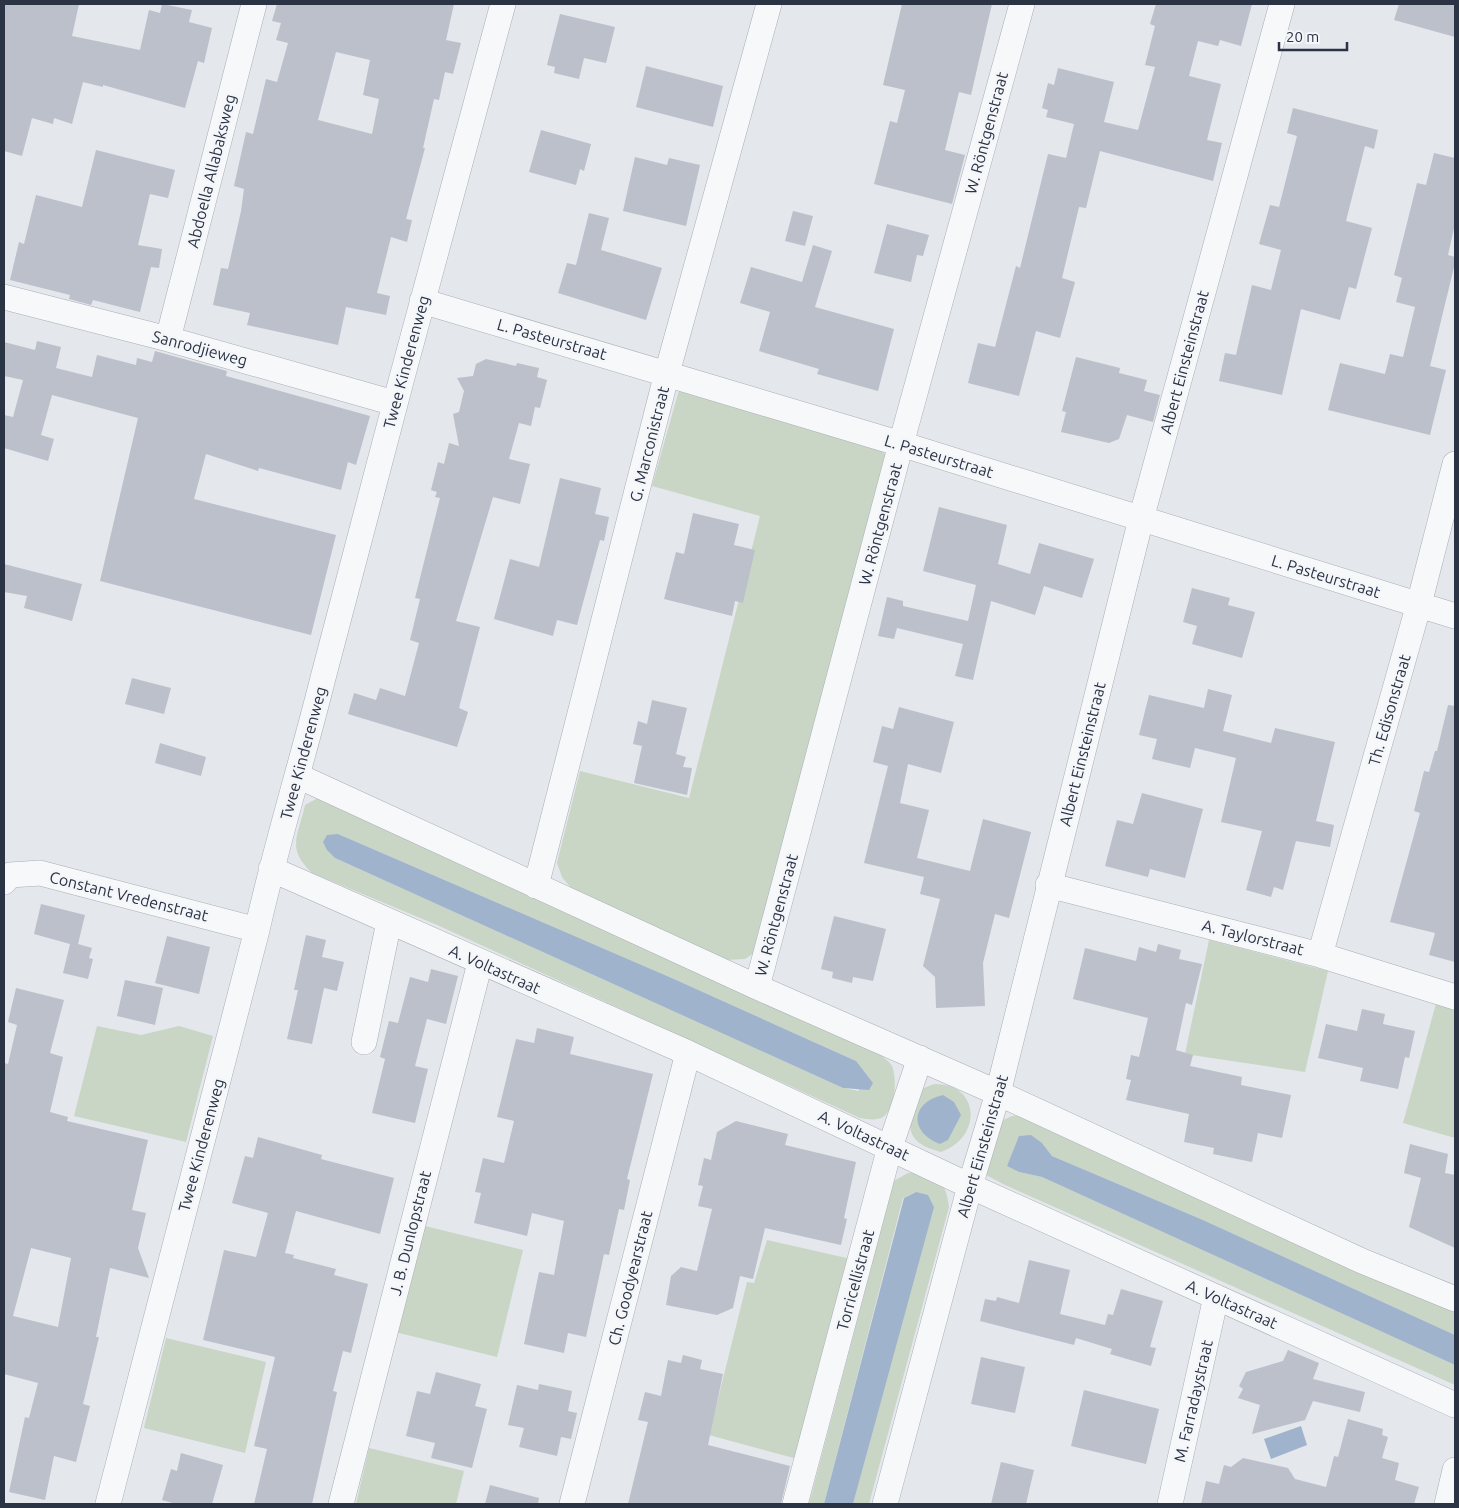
<svg xmlns="http://www.w3.org/2000/svg" width="1459" height="1508" font-family="Ubuntu,sans-serif">
  <style>
    .green { fill: #c9d6c5; fill-rule: evenodd }
    .water { fill: #9fb4cc }
    .building { fill: #bbc0ca; fill-rule: evenodd }
    .lines { fill: none; stroke-linecap: round; stroke-linejoin: round }
    .minor-casing { stroke: #a9aeb7; stroke-width: 26 }
    .minor { stroke: #f7f8fa; stroke-width: 25 }
    .labels { text-anchor: middle; stroke-width: 5; stroke-linejoin: round; paint-order: stroke }
    .street-label { font-size: 16px; fill: #2b3445; stroke: #f4f6f9 }
  </style>
  <rect width="100%" height="100%" fill="#e4e7ec"/>
  <!-- green -->
  <path class="green" d="M679 390 876 446 886 455 754 953 745 959 725 960 571 888 562 877 557 863 580 771 689 798 760 516 652 486Z
    M318 798 881 1055C884 1058 890 1062 892 1066 897 1079 896 1108 883 1117 876 1121 867 1119 860 1118L437 925 312 873C286 848 298 837 305 805ZM338 834 674 979 856 1061 859 1091 843 1088 335 858Z
    M1209 940 1328 971 1305 1072 1185 1054Z
    M1437 1000 1455 1005V1138L1403 1123Z
    M97 1026 141 1035 179 1026 213 1036 186 1142 74 1116Z
    M935 1084C981 1084 982 1138 941 1152 914 1145 905 1135 913 1107 917 1093 920 1088 935 1084Z
    M1023 1115 1210 1203 1455 1312V1335L1203 1220 1052 1156 1042 1143 1007 1165 1019 1172 1042 1177 1455 1365V1385L1005 1185 986 1175 1001 1121 1012 1116Z
    M918 1172C940 1181 946 1182 949 1207L869 1504H853L892 1357 916 1192 903 1198 824 1504H809L894 1181 908 1173Z
    M421 1225 523 1250 497 1357 395 1332Z
    M767 1240 851 1259 801 1460 709 1435 747 1282 754 1283Z
    M166 1338 266 1362 245 1453 144 1428Z
    M369 1448 464 1471 456 1504H356Z"/>
  <!-- water -->
  <path class="water" d="M338 834 674 979 856 1061 873 1083 869 1090 843 1088 335 858 327 850 323 842 327 835Z
    M943 1095 954 1102 961 1115 948 1140 940 1144C908 1132 911 1102 943 1095Z
    M1031 1135 1042 1143 1052 1156 1203 1220 1455 1335V1365L1042 1177 1019 1172 1007 1166 1019 1136Z
    M916 1192 928 1195 934 1207 853 1504H824L904 1198Z
    M1301 1426 1307 1445 1271 1459 1264 1439Z"/>
  <!-- building -->
  <path class="building" d="M4 4H79L72 36 140 50 149 10 160 13 162 4 192 10 189 22 212 28 204 63 198 61 185 108 103 85V87L83 82 72 124 54 118 53 124 32 118 22 156 4 151Z
    M277 4H454L446 40 461 43 453 74 445 72 439 100 434 99 423 148H425L406 219 412 220 407 242 391 237 377 293 390 296 386 315 346 307 338 345 247 325 250 313 213 305 221 268 228 269 241 211 244 189 234 186 246 132 253 134 266 79 277 82 288 43 276 40 281 23 272 21ZM336 52 370 60 363 95 379 99 372 134 318 120Z
    M902 4H992L971 95 959 92 945 150 965 155 952 204 874 184 890 121 897 123 905 90 883 85Z
    M1156 4H1252L1241 46 1220 40 1218 46 1198 41 1189 76 1221 84 1207 140 1222 143 1213 181 1100 151 1086 208 1079 207 1062 278 1075 282 1060 338 1036 331 1019 396 968 383 978 343 995 347 1016 266 1020 268 1048 154 1066 158 1074 124 1046 117 1048 110 1042 108 1048 83 1054 85 1058 68 1114 82 1104 122 1138 130 1155 67 1145 65 1155 26 1150 24Z
    M1399 4H1455V37L1394 20Z
    M560 14 615 27 606 63 584 58 579 79 554 73 555 67 547 65Z
    M646 66 723 86 713 127 636 107Z
    M1293 108 1378 130 1374 149 1365 146 1346 221 1372 228 1356 289 1349 287 1340 320 1301 309 1282 395 1219 381 1225 353 1236 355 1252 285 1271 290 1281 250 1259 244 1270 205 1279 207 1297 136 1287 133Z
    M541 130 591 144 584 171 580 169 576 185 529 172Z
    M96 150 175 170 168 198 150 194 138 245 162 249 159 268 151 267 140 312 93 300 91 305 69 299 70 295 10 280 19 242 24 244 36 195 82 207Z
    M1434 153 1455 158V224L1448 255 1455 257V263L1430 366 1446 370 1430 435 1328 410 1340 363 1385 374 1390 354 1403 357 1415 307 1396 302 1402 278 1394 275 1417 183 1426 185Z
    M635 157 667 165 669 158 700 165 686 226 623 211Z
    M793 211 813 216 805 246 785 241Z
    M589 213 609 218 601 250 662 268 646 320 558 293 567 263 576 265Z
    M887 224 929 235 923 256 917 255 911 282 874 273Z
    M813 245 832 251 815 307 894 329 878 391 817 374 819 369 759 351 770 312 740 303 751 267 802 282Z
    M37 341 61 347 56 368 92 377 97 355 136 365 137 358 152 362 155 351 227 371 226 376 370 416 356 465 348 462 341 490 259 468 258 471 206 454 194 499 336 535 311 635 100 581 138 418 52 395 41 435 54 439 48 461 4 448V415L13 417 23 380 4 376V342L35 350Z
    M1076 357 1120 368 1119 373 1147 380 1144 391 1160 395 1153 422 1127 415 1119 439 1109 443 1061 432 1066 412 1062 411Z
    M486 359 516 366 517 363 539 368 537 377 547 380 540 408 535 407 531 426 519 423 509 459 530 464 520 504 493 497 456 621 480 627 459 708 468 712 457 747 348 714 354 693 376 700 380 688 405 696 419 643 410 640 420 599 415 598 440 498 435 497 437 492 431 490 438 462 444 464 449 443 459 446 453 414 459 412 464 391 457 378 473 376 476 364Z
    M560 478 601 488 595 514 609 517 604 541 600 540 577 625 557 620 553 636 494 619 510 559 539 567Z
    M939 507 1007 525 998 564 1030 574 1039 543 1094 559 1082 598 1044 586 1035 615 991 601 973 680 955 676 963 644 897 628 894 639 878 636 887 597 903 601V606L968 621 976 585 923 571Z
    M693 513 739 524 734 545 755 550 743 603 735 601 732 616 664 599 676 552 684 554Z
    M4 564 82 584 72 621 24 608 27 596 4 592Z
    M1192 588 1230 598 1228 605 1255 612 1242 658 1192 644 1197 626 1183 622Z
    M132 678 171 688 164 714 125 704Z
    M1208 689 1232 695 1223 731 1271 743 1275 728 1335 742 1316 821 1334 825 1330 847 1296 841 1283 890 1274 887 1271 897 1246 890 1262 831 1221 822 1236 758 1195 748 1190 768 1152 759 1157 739 1139 735 1149 695 1204 708Z
    M652 700 687 708 676 754 686 757 683 767 692 768 687 795 634 783 642 746 633 744 638 721 647 724Z
    M1448 705 1455 706V962L1429 955 1435 933 1390 922 1420 813 1414 811 1424 771 1429 772 1435 751H1437Z
    M899 707 954 722 941 773 908 764 900 803 929 810 917 858 970 871 983 819 1031 832 1009 918 995 914 983 963 985 1006 936 1008 935 977 923 966 940 899 920 894 924 877 864 863 888 766 873 762 882 726 893 729Z
    M160 743 206 757 201 776 155 763Z
    M1142 793 1203 809 1185 878 1150 869 1148 877 1105 866 1117 820 1133 824Z
    M41 904 85 915 78 944 92 948 89 958 93 959 88 979 63 973 70 944 34 934Z
    M834 916 886 929 873 981 853 977 852 983 832 978 833 972 821 969Z
    M306 935 326 940 322 957 344 962 337 991 324 988 312 1044 287 1039 298 990H294Z
    M167 936 210 947 199 994 155 983Z
    M1158 944 1181 950 1179 959 1202 964 1192 1005 1186 1003 1176 1050 1193 1055 1190 1066 1242 1077 1241 1085 1291 1095 1282 1138 1258 1133 1252 1162 1213 1154 1214 1148 1184 1142 1189 1114 1126 1100 1131 1080 1126 1079 1131 1055 1139 1057 1148 1018 1073 999 1085 948 1136 961 1139 947 1156 952Z
    M431 969 458 976 446 1024 427 1019 415 1066 428 1069 415 1123 372 1113 385 1059 380 1057 389 1021 398 1023 410 977 428 982Z
    M125 980 163 988 155 1025 117 1016Z
    M16 988 64 1000 50 1053 63 1057 50 1112 68 1117 67 1121 148 1140 132 1210 146 1213 138 1248 149 1278 110 1268 96 1337H99L83 1404 90 1406 76 1462 54 1456 45 1500 9 1492 25 1417 29 1418 38 1383 4 1374V1063L8 1064 17 1025 8 1022ZM31 1248 71 1258 58 1327 13 1316Z
    M1362 1009 1385 1014 1383 1024 1415 1031 1409 1058 1405 1057 1398 1089 1360 1081 1363 1068 1318 1058 1326 1024 1357 1031Z
    M537 1028 574 1037 570 1054 653 1074 627 1179 630 1180 624 1210 619 1209 609 1255 604 1254 586 1337 568 1333 564 1353 524 1344 539 1272 554 1275 564 1221 532 1213 527 1236 474 1223 481 1193 475 1192 483 1158 504 1163 514 1121 497 1117 516 1039 534 1043Z
    M736 1121 788 1134 785 1145 856 1162 844 1218 847 1219 841 1245 765 1228 753 1279 740 1276 733 1308 717 1315 666 1305 671 1276 681 1267 697 1271 712 1209 698 1206 703 1186 698 1185 704 1158 711 1160 717 1132Z
    M258 1137 322 1155 321 1159 394 1178 380 1234 296 1211 285 1253 294 1255 293 1258 336 1269 334 1275 368 1284 351 1353 343 1351 333 1391 337 1392 312 1504H254L267 1449 254 1446 275 1357 203 1340 224 1250 256 1257 268 1213 232 1203 245 1156 253 1158Z
    M1410 1144 1448 1154 1445 1173 1455 1175V1248L1409 1227 1421 1178 1404 1173Z
    M1029 1260 1070 1270 1060 1314 1105 1325 1108 1314 1113 1315 1121 1289 1163 1301 1150 1347 1156 1348 1151 1366 1110 1354 1112 1349 1076 1338 1074 1345 980 1321 985 1299 996 1301 997 1297 1019 1303Z
    M1288 1350 1319 1363 1313 1379 1365 1392 1360 1412 1313 1401 1305 1420 1252 1434 1260 1405 1238 1398 1243 1389 1239 1386 1246 1372 1283 1361Z
    M683 1355 702 1360 700 1369 723 1374 708 1445 790 1466 781 1504H628L648 1422 638 1420 645 1392 661 1396 668 1360 681 1363Z
    M981 1357 1025 1367 1015 1413 971 1404Z
    M436 1372 481 1384 475 1406 487 1409 472 1468 431 1458 435 1443 406 1436 417 1391 430 1394Z
    M539 1384 572 1391 568 1411 577 1413 571 1439 561 1437 557 1456 519 1447 524 1428 508 1425 517 1385 538 1390Z
    M1084 1390 1159 1409 1146 1464 1071 1446Z
    M1348 1419 1383 1429 1382 1435 1388 1437 1382 1458 1399 1463 1395 1480 1419 1487 1414 1504H1201L1206 1481 1219 1484 1224 1465 1231 1467 1243 1458 1288 1468 1295 1479 1326 1487 1334 1456 1338 1457Z
    M181 1453 223 1465 212 1504H176L162 1500 171 1469 177 1471Z
    M1001 1462 1034 1470 1026 1504H991Z
    M490 1485 539 1498 538 1504H485Z"/>
  <g class="lines">
    <!-- minor casing -->
    <g class="minor-casing">
      <path id="minor" d="M4 297 168 339 394 403
        M422 301 901 444 1455 616
        M168 339 254 4
        M298 776 757 987 998 1093 1362 1261 1455 1299
        M271 869 688 1053 970 1186 1455 1405
        M4 882 10 875 40 873 257 930
        M1048 885 1320 955 1455 997
        M536 886 667 373 769 4
        M1320 955 1419 604 1455 464
        M757 987 901 444 1022 4
        M364 1042 389 922
        M108 1504 257 930C276 845 302 762 323 678 381 453 442 228 503 4
        M341 1504 480 963
        M572 1504 688 1053
        M795 1504 890 1147 920 1058
        M885 1504 970 1186 998 1093 1141 519 1282 4
        M1170 1504 1216 1297
        M1447 1504 1455 1470"/>
    </g>
    <!-- minor -->
    <use href="#minor" class="minor"/>
  </g>
  <g class="labels">
    <!-- street labels -->
    <g class="street-label">
      <text transform="translate(986 133) rotate(-75)" y="6">W. Röntgenstraat</text>
      <text transform="translate(211 171) rotate(-76)" y="6">Abdoella Allabaksweg</text>
      <text transform="translate(552 339) rotate(16)" y="6">L. Pasteurstraat</text>
      <text transform="translate(200 348) rotate(15)" y="6">Sanrodjieweg</text>
      <text transform="translate(406 362) rotate(-75)" y="6">Twee Kinderenweg</text>
      <text transform="translate(1184 362) rotate(-75)" y="6">Albert Einsteinstraat</text>
      <text transform="translate(649 444) rotate(-76)" y="6">G. Marconistraat</text>
      <text transform="translate(939 456) rotate(17)" y="6">L. Pasteurstraat</text>
      <text transform="translate(880 524) rotate(-75)" y="6">W. Röntgenstraat</text>
      <text transform="translate(1326 576) rotate(17)" y="6">L. Pasteurstraat</text>
      <text transform="translate(1389 710) rotate(-74)" y="6">Th. Edisonstraat</text>
      <text transform="translate(303 753) rotate(-75)" y="6">Twee Kinderenweg</text>
      <text transform="translate(1082 754) rotate(-76)" y="6">Albert Einsteinstraat</text>
      <text transform="translate(129 896) rotate(14)" y="6">Constant Vredenstraat</text>
      <text transform="translate(776 915) rotate(-75)" y="6">W. Röntgenstraat</text>
      <text transform="translate(1253 937) rotate(14)" y="6">A. Taylorstraat</text>
      <text transform="translate(495 969) rotate(24)" y="6">A. Voltastraat</text>
      <text transform="translate(864 1135) rotate(25)" y="6">A. Voltastraat</text>
      <text transform="translate(201 1145) rotate(-75)" y="6">Twee Kinderenweg</text>
      <text transform="translate(982 1146) rotate(-74)" y="6">Albert Einsteinstraat</text>
      <text transform="translate(410 1233) rotate(-76)" y="6">J. B. Dunlopstraat</text>
      <text transform="translate(630 1278) rotate(-76)" y="6">Ch. Goodyearstraat</text>
      <text transform="translate(855 1280) rotate(-75)" y="6">Torricellistraat</text>
      <text transform="translate(1232 1304) rotate(24)" y="6">A. Voltastraat</text>
      <text transform="translate(1193 1401) rotate(-77)" y="6">M. Farradaystraat</text>
    </g>
  </g>
  <!-- border -->
  <rect width="1459" height="1508" fill="none" stroke="#2b3445" stroke-width="10"/>
  <!-- scale -->
  <path d="M1279 42v8h68v-8" fill="none" stroke="#2b3445" stroke-width="2.5"/>
  <text x="1286" y="42" font-size="15" fill="#2b3445" stroke="#f4f6f9" stroke-width="4" paint-order="stroke">20 m</text>
</svg>
